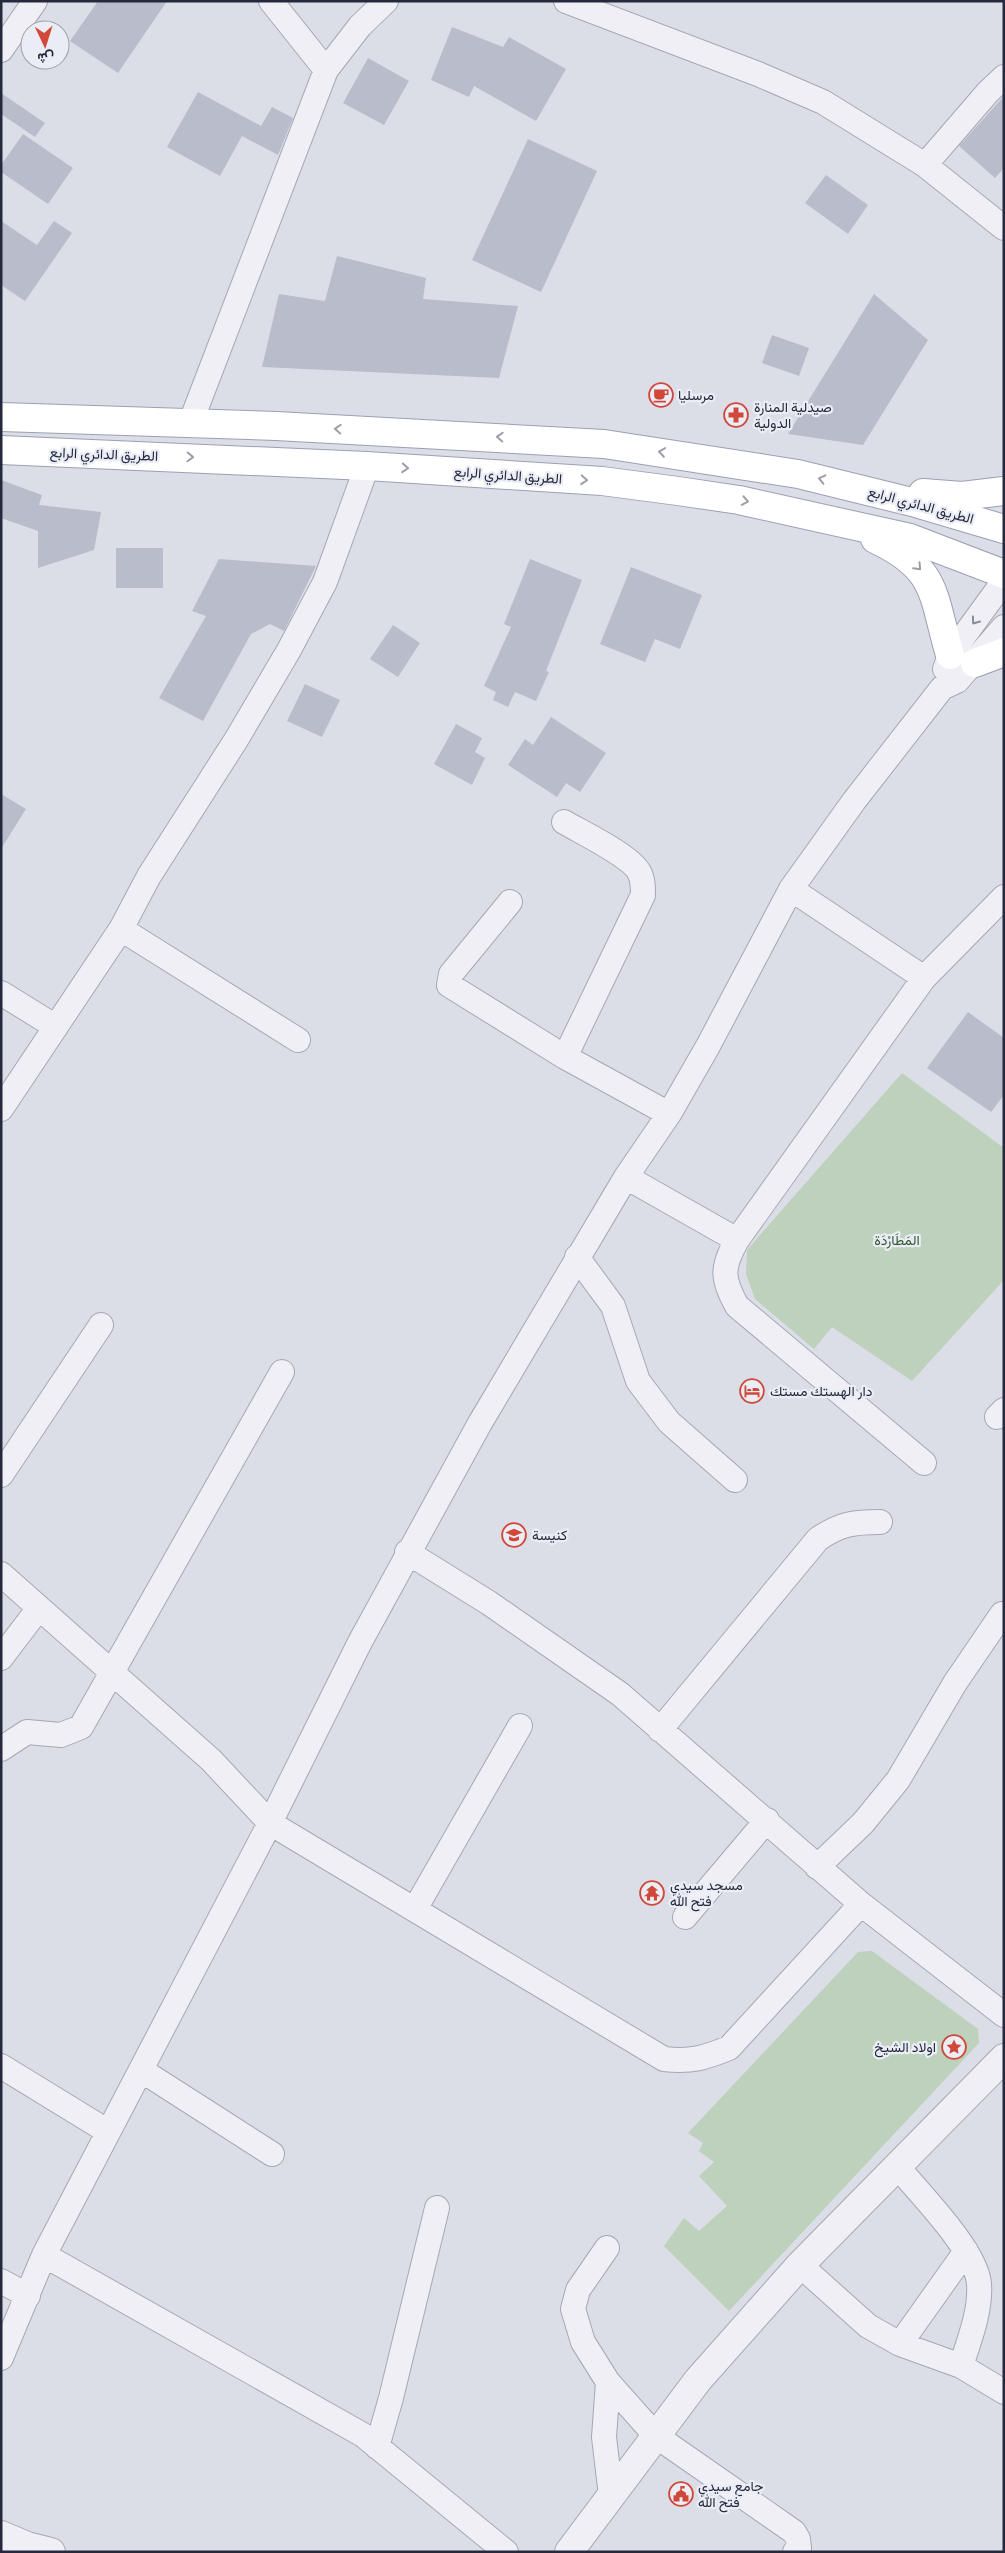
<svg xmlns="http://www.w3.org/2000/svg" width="1005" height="2553" font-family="'Titillium Web',Vazirmatn,sans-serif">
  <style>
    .green { fill: #bdd1bd }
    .building { fill: #b9bcca }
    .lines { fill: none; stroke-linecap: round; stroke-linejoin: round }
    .minor-casing { stroke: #a5a8b4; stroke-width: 26 }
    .tertiary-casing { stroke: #a5a8b4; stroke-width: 30 }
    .primary-casing { stroke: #9b9fb3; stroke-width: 30 }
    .minor { stroke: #efeff5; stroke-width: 24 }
    .tertiary { stroke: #efeff5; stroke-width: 28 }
    .primary { stroke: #fff; stroke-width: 28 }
    .oneway { stroke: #9d9fa8 }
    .oneway2 { stroke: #8a8c99 }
    .labels { text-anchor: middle; stroke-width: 4.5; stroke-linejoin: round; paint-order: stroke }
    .poi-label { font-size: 14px; fill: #25293d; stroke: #ebedf5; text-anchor: start }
    .street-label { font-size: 14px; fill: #25293d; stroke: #ebedf5 }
    .park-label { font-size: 14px; fill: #325934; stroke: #ebedf5 }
  </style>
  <rect width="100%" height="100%" fill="#dcdee7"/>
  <!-- green -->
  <path class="green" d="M902 1073 1004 1148V1280L912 1381 832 1327 814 1349 755 1299 746 1274 747 1250Z
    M872 1951 978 2029 979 2043 729 2311 664 2246 684 2218 699 2231 727 2206 699 2176 714 2162 699 2151 703 2143 688 2133 858 1952Z"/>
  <!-- building -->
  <path class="building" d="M98 1H167L118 73 70 41Z
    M452 27 503 47 509 37 566 69 536 121 474 86 469 97 431 80Z
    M368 58 409 81 384 125 343 103Z
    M198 92 261 126 272 107 293 118 278 155 242 136 220 176 167 147Z
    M1 93 45 123 35 137 1 114Z
    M1004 96V168L995 178 959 146Z
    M23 134 73 168 48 204 1 172V165Z
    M528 139 597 171 541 292 472 260Z
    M826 175 868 205 848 234 805 203Z
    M1 221 37 245 54 221 72 233 25 301 1 285Z
    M337 256 426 278 423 299 518 306 499 378 262 367 279 294 325 301Z
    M874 294 928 340 863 445 788 434Z
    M772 335 809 348 799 376 762 363Z
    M1 480 42 495 39 505 101 512 94 550 38 568V531L1 518Z
    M116 548H163V588H116Z
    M219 559 316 566 284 631 270 624 251 634 203 721 159 698 206 616 192 611Z
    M530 559 582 580 546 671 549 672 536 701 515 692 508 707 493 700 496 692 484 686 511 627 504 624Z
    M631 567 702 595 680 649 655 639 645 662 600 644Z
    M393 625 420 643 398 677 370 659Z
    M305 684 340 700 322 737 287 721Z
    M551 717 606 753 580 792 566 783 557 797 508 765 525 739 533 745Z
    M456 724 482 738 475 752 485 758 472 785 434 764Z
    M1 794 26 809 1 849Z
    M968 1012 1004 1038V1095L991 1112 927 1068Z"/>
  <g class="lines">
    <!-- minor casing -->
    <g class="minor-casing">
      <path id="minor" d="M271 1 326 70
        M566 1 758 74 823 102 925 165 1004 228
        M1 50 35 1
        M925 165 988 92 1004 77
        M190 424 326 70 360 26 386 1
        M945 669 950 655 1004 581
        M564 822C581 832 631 856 639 872 643 879 643 887 643 895L565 1057
        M791 889 924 978
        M510 902 451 974 449 985 565 1057 669 1114
        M121 929 298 1040
        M1 993 56 1027
        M1 1109 121 929 149 876 236 740 289 650 325 582 367 466
        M626 1177 737 1240
        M577 1257 613 1306 638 1381 669 1422 735 1480
        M997 1417 1004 1410
        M924 1463 737 1306C722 1279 721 1268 737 1240L924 978 1004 897
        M1 1475 101 1325
        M407 1552 489 1603 620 1694 861 1904 1004 2015
        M1 1574 211 1760 270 1823 664 2059C692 2062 704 2058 729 2048L861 1904
        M1 1658 39 1608
        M660 1730 818 1539C840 1524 853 1522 880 1522
        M1 1749 27 1732 61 1735 81 1727 282 1372
        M817 1867 863 1823 898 1780 955 1683 1002 1614
        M415 1909 520 1726
        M685 1917 767 1820
        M1 2066 107 2131
        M141 2070 272 2154
        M897 2166C919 2193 977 2251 979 2284 981 2311 969 2341 961 2366
        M607 2248 578 2290 573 2309 583 2342 608 2382 656 2436 794 2532 798 2539 799 2548 795 2552
        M44 2255 363 2435 506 2552
        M800 2265 868 2326 900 2344 961 2366 1004 2392
        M1 2281 28 2296
        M900 2344 966 2251
        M1 2358 44 2255 270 1823 360 1642 480 1423 626 1177 669 1114 708 1046 791 889 854 801 942 688 957 681 1004 627
        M608 2382 604 2437 611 2496
        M377 2447 391 2398 437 2208"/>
    </g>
    <!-- tertiary casing -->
    <g class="tertiary-casing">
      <path id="tertiary" d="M1 2535 27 2546 51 2552
        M569 2552 698 2380 800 2265 1004 2058"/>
    </g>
    <!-- primary casing -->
    <g class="primary-casing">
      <path id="primary" d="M1 417 276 426 604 444 798 474 916 503 1004 529
        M1 450 367 466 602 481 678 491 739 500 910 538 1004 574
        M923 493 962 496 1004 491
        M875 539C939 569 932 595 950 655
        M975 663 1004 652"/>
    </g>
    <!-- minor -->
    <use href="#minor" class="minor"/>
    <!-- tertiary -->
    <use href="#tertiary" class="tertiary"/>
    <!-- primary -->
    <use href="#primary" class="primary"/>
  </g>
  <!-- one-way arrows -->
  <defs><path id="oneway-chevron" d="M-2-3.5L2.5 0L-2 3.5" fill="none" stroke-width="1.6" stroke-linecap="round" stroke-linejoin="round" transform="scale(1.25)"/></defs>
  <g class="oneway">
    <use href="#oneway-chevron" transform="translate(338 429) rotate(-177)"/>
    <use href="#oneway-chevron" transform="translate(500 437) rotate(-177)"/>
    <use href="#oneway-chevron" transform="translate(662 452) rotate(-172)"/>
    <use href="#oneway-chevron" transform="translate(190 457) rotate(2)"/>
    <use href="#oneway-chevron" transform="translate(405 468) rotate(4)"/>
    <use href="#oneway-chevron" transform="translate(822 479) rotate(-167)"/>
    <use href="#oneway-chevron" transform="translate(584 480) rotate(4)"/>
    <use href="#oneway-chevron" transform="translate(745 501) rotate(11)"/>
    <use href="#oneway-chevron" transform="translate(918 567) rotate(47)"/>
  </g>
  <use class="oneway2" href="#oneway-chevron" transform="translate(975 621) rotate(126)"/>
  <!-- icons -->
  <defs>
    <g id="cafe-ring" transform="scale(1.25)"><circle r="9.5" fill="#ebedf5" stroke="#d1483b" stroke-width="1.5"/><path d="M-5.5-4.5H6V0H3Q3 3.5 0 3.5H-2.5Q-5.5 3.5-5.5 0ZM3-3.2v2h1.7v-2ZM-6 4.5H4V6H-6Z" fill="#d1483b"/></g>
    <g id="pharmacy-ring" transform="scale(1.25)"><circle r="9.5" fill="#ebedf5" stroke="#d1483b" stroke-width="1.5"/><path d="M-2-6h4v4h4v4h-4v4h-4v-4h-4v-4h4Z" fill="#d1483b"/></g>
    <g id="hotel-ring" transform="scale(1.25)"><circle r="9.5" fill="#ebedf5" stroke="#d1483b" stroke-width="1.5"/><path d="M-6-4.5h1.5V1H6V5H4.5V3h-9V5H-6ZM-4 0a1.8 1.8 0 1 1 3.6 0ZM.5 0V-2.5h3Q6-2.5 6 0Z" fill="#d1483b"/></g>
    <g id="school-ring" transform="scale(1.25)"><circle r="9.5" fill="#ebedf5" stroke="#d1483b" stroke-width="1.5"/><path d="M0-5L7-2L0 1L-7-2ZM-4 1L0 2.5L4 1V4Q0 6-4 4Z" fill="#d1483b"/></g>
    <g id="temple-ring" transform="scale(1.25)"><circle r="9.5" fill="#ebedf5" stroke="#d1483b" stroke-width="1.5"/><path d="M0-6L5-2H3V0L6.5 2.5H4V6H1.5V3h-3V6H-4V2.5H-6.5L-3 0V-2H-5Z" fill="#d1483b"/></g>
    <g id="sight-ring" transform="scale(1.25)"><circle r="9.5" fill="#ebedf5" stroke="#d1483b" stroke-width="1.5"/><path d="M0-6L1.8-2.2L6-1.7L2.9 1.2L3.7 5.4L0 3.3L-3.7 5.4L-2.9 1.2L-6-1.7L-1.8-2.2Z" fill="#d1483b"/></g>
    <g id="civic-ring" transform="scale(1.25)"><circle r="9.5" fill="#ebedf5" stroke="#d1483b" stroke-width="1.5"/><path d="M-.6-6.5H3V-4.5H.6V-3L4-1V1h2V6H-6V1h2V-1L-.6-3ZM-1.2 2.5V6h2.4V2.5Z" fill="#d1483b"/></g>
  </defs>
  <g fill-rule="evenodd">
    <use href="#cafe-ring" x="661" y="395"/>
    <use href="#pharmacy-ring" x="736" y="415"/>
    <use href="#hotel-ring" x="752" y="1391"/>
    <use href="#school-ring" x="514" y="1535"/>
    <use href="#temple-ring" x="652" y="1893"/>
    <use href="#sight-ring" x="954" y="2047"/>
    <use href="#civic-ring" x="681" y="2494"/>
  </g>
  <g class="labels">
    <!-- poi labels -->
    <g class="poi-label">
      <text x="678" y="400">مرسليا</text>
      <text x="754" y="412">صيدلية المنارة<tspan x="754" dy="16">الدولية</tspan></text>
      <text x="770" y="1396">دار الهستك مستك</text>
      <text x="532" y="1540">كنيسة</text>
      <text x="670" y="1890">مسجد سيدي<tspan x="670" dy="16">فتح الله</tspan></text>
      <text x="936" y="2052" text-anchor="end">اولاد الشيخ</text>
      <text x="698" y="2491">جامع سيدي<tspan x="698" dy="16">فتح الله</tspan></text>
    </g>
    <!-- street labels -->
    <g class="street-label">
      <text transform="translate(104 454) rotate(2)" y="5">الطريق الدائري الرابع</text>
      <text transform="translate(508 475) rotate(4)" y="5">الطريق الدائري الرابع</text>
      <text transform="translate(921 505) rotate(15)" y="5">الطريق الدائري الرابع</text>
    </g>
    <!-- park labels -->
    <g class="park-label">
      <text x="897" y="1245">المَطَارْدَة</text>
    </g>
  </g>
  <!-- border -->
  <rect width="1005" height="2553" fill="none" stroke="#25293d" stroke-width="5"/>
  <!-- north arrow -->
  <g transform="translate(45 45) rotate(176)"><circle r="24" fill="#ebedf5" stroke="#9c9fab"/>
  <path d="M0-4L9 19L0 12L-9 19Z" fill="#d1483b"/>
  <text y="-8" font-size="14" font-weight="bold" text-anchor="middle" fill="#25293d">ش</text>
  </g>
</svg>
